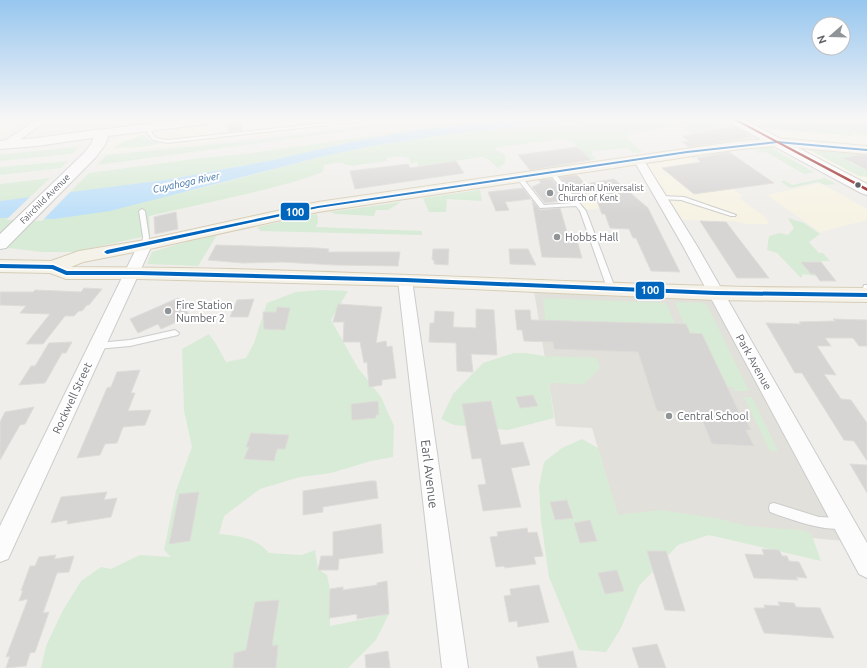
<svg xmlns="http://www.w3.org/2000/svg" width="867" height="668" font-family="Ubuntu,sans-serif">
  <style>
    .commercial { fill: #f7f3e4 }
    .education { fill: #e2e0da }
    .green { fill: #d8ebd6 }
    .water { fill: #bfe0f9 }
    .pier { fill: #efeeea }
    .building { fill: #d6d5d3; stroke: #deddd9 }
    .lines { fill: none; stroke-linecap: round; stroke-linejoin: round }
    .service-casing { stroke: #cbcccc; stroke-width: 2 }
    .minor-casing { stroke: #cbcccc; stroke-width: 2 }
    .tertiary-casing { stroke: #cbcccc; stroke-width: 2 }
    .secondary-casing { stroke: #cacacb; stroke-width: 2 }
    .primary-casing { stroke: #d7ceb8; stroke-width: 2 }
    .service { fill: #fdfcfc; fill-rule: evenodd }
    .minor { fill: #fdfcfc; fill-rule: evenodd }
    .tertiary { fill: #fdfcfc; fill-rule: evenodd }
    .secondary { fill: #fdfcfc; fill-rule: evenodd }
    .primary { fill: #f4f2e9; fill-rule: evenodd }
    .bus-1-casing { stroke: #fff; stroke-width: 3 }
    .bus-2-casing { stroke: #fff; stroke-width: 3 }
    .bus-1 { fill: #0065bd; fill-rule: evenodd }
    .bus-2 { fill: #8b0000; fill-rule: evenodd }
    .bus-dot { fill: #5f6368; stroke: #fff; stroke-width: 1.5 }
    .poi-dot { fill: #919496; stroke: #fff; stroke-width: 1.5 }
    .labels { text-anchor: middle; stroke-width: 4; stroke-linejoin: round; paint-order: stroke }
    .far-poi-label { font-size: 9px; fill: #5f6368; stroke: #fff; text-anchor: start }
    .far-street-label { font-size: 9px; fill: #5f6368; stroke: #fff }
    .far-water-label { font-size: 10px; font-style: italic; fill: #4174aa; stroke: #fff }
    .poi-label { font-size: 11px; fill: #5f6368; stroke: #fff; text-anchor: start }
    .street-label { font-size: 11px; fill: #5f6368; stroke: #fff }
    .near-street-label { font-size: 13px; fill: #5f6368; stroke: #fff }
    .line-badge { stroke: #fff; stroke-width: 1.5 }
    .badge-label { font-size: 11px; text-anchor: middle; font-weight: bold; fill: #fff }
  </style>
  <rect width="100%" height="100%" fill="#efeeea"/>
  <!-- commercial -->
  <path class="commercial" d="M207 120H405L90 155 115 139 141 128Z
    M6 121H23L0 140V123Z
    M748 126 852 136 851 134 867 136V190Z
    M686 153 742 196 739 198 765 217 769 224H749L732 221 678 220 640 160Z
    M575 170 580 176 610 207 585 210 575 209 561 186 550 173Z
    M820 183 867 209V220L820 232 767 195Z"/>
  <!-- education -->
  <path class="education" d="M533 285 716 293 855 542 619 520 592 428 556 426Z"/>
  <!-- green -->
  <path class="green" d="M419 120H428L97 165 107 155 245 141Z
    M592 120H774L787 124 808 120 835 123 867 124V136L852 134 853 136 707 124 727 128 692 134 679 126 642 131 625 136 642 152 633 153 627 148 592 151 593 153H591L596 159 591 160 571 141 560 139 494 148 506 156 504 164 498 168 489 160 481 157 419 166 417 162 411 163 409 158 398 156 386 158 387 161 350 166 351 165H345L343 162 324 165 323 172 297 181 259 191 149 216 150 235 75 252H42L0 247V218L54 219 194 190 320 157 371 146 449 134Z
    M434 127 356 141 268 161 165 180 69 193 89 173 202 158 251 153Z
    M144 135 150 140 159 143C144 150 128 145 113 149L122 142Z
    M78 147 74 153 69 154 0 161V154H4Z
    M770 147 812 171 815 172 804 174 766 152 759 153 754 150 763 151 759 149Z
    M807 149 867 155V163L853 156 843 158 851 162 850 163 867 170V177L859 176Z
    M68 161 61 168 0 175V167Z
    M50 178 29 198 0 201V184Z
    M825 178 836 184 825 185 818 182 790 188 781 182 784 180 792 185Z
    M480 190 482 201 447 199 446 212H429L423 198Z
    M401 202 388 210H376L374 216 336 214 330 212Z
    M317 214 318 222 316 227 422 231V235L260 231 257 227Z
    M788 218 804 223 820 234 809 242 819 253H823L830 261 802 262 809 272 813 273 816 276 803 274 801 278 777 253 767 250 769 236 780 233 788 235 794 228Z
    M217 235 198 266 147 264 152 252 175 245Z
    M321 290 348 291 331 320 358 368 381 397 394 426 393 457 371 461 331 473 300 477 260 489 224 516 219 534C239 536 255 537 269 553L302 555 315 550 318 569 327 575 330 589V626L389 614 376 640 348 668H41L46 646 62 612 81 581 101 567 111 569 140 555 171 557 164 550 176 491 192 447 184 410 182 349 209 334 216 344 226 362 246 358 254 343 267 303 296 292Z
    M543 298 666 303 675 324 545 320Z
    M675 302 704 303 708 307 749 391H735L733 387H727L702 334 690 333 686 324H684Z
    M514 353H526L544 356 597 358 600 369 583 384 549 383 554 418 508 430 454 425 441 419 453 394 483 363Z
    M744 397H752L778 451H770Z
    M582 439 598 448 618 515 661 510 721 519 747 526 800 530 811 533 821 561 709 535 678 545 639 586 620 630 606 652 579 650 549 577 541 521 539 487 544 462 562 448Z"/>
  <!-- water -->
  <path class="water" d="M500 120H592L449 134 371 146 320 157 110 211 54 219 0 218V201L165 180 268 161 356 141 424 129Z"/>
  <!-- pier -->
  <path class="pier" d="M71 191 42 221 6 220 32 195Z"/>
  <!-- building -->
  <path class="building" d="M240 121 242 130 229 132 227 123Z
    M734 126 753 137 689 147 682 142 689 141 682 136Z
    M577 147 591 160 530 170 518 155Z
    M729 152 774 183 694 194 662 168 701 162 697 158Z
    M858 155H867V170L843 158Z
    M456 161 464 173 355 189 350 171 408 164 410 168Z
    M577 175 593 192 575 195 560 177Z
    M551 179 566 196 564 197 567 200 545 203 532 187 541 183 539 180Z
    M614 179 648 208 680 272 651 271 636 238H633L629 229 610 228 605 214H602L590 183Z
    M523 188 531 199 505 202 509 210 496 211 488 192Z
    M532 200 540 210 560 208 567 232 575 233 582 258 542 257Z
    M176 212 178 229 155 234 154 217Z
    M700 221 726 222 769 278H737Z
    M216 245 317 248 329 249 328 252H400L398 266 335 265 282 262 243 263 208 260Z
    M433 249H449L448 265 434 264V260H432Z
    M509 249H528L536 265 510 264Z
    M801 262H821L836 281H820L815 274H811Z
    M84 288 102 289 89 305H87L82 311H79L74 316H65L43 344H26L50 314 20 313 26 306 0 305V292H33L35 290 81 292Z
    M178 298 190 316 161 329 158 324 138 333 130 319Z
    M254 299 248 317H230L237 300Z
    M338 304 382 307 376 343 386 341 387 347 392 346 396 378 382 380V385L369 387 367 362 364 363 360 342H343L344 322H333Z
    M277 307 290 308 285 330 264 329 263 312H276Z
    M476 309 494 310 497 355 471 354 473 372 457 371 456 343 429 342 430 323H434L435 311 454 312 453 327 476 328Z
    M515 310H530L531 320 686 324 690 333 702 334 740 414 744 415 751 430H746L754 446 712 444 703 422H700L696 413 657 411 638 352 554 349 553 342 524 341 522 330H517Z
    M833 319 867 320V346H859L853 338H825L831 346H817L836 375 824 374 841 399 851 400 867 423V461L854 441 844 440 802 373H795L766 323 801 324 799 322 835 321Z
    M72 342 66 353H62L45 383 19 385 31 366H35L49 343Z
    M140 370 131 393H135L128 411 151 410 145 425 123 427 117 443 105 444 100 455 77 458 107 388 111 387 117 372Z
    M533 395 538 406 520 408 516 397Z
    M378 401 379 415H376V418L352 420 351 404Z
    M491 401 501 445 523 442 530 465 511 468 521 507 483 511 478 485 486 484 481 458 472 459 462 404Z
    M34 407 25 424 20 425 0 460V422L5 412Z
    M251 433 289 435 285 449H277L274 461 244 459 249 447H246Z
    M850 464 867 465V493Z
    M370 481H376L378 498 323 507V512L303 515V491Z
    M107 492 104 500 117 498 111 517 67 524 68 520 51 523 61 497Z
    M199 492 190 541 169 544 179 494Z
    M567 500 573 518 555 520 550 502Z
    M590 520 597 541 580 543 574 523Z
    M381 524 383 553 339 559 338 570H318L321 556H333V532Z
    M527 528 528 533 537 532 543 556 534 557 536 564 505 568 504 566 496 567 490 537 498 536 497 532Z
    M762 549 779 550 782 556H787L789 561 799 562 807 578 796 577 798 580 754 578 745 554 764 555Z
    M647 551H666L685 611 665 610Z
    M56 555 54 559 74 556 69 572 57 573 43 613 49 612 35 652 30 653 26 666 6 668 10 656 6 657 28 599 19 601 23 590 21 591 30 566H35L39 557Z
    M617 570 624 591 605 594 598 573Z
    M387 581 389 614 357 619V614L329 618 330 589 343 587V590L377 585V583Z
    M539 585 549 622 518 627 517 621 509 622 504 596 511 595 510 589Z
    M279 600 272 646 278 645 276 668H233L234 653 246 650 255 602Z
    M778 602 794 603 796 607 820 608 834 638 764 633 754 608H765L764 605 780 606Z
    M657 644 666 668H639L632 648Z
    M388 651 390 668H366L365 655Z
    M573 651 577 668H539L536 657Z"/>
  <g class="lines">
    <!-- service casing -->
    <g class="service-casing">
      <path id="service" d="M355 120H366L364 121 167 143 153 140 147 133V127L151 126 152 133 156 138 167 140Z
        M551 170 553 171 586 211 615 288 614 290H608L607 288 580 211 576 206 540 208 516 177 521 176 544 205 573 203 548 172Z
        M662 196 684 197 736 215 735 216H731L681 200 660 199V197Z
        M142 209 145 211 149 237 148 245 145 247 142 245 143 237 139 211Z
        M864 285H867V290L863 288Z
        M175 330 179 333 178 335 130 346 97 349 94 348 93 346 94 344 97 343 130 340Z
        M774 503 819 517 841 518 845 519 846 523 845 527C829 534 787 518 770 512L769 508 770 504Z"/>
    </g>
    <!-- minor casing -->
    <g class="minor-casing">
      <path id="minor" d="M36 120H47L10 147H2L1 145 2 143Z
        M638 156 643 159 697 246 867 543V578L859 574 683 246 633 159Z
        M145 241 150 242 152 245 8 559 0 562V526L138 245 140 242Z
        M405 275 410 277 412 280 468 668H442L398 280 400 277Z"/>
    </g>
    <!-- tertiary casing -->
    <g class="tertiary-casing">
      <path id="tertiary" d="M102 129 106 130 108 133 106 136 37 146 0 149V141L37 138Z"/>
    </g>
    <!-- secondary casing -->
    <g class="secondary-casing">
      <path id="secondary" d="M179 120H213L212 123 207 124 108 136 105 145 95 158 6 248 0 249V234L85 152 91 144 97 130Z
        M730 120H745L867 184V195L861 193 731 123Z"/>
    </g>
    <!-- primary casing -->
    <g class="primary-casing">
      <path id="primary" d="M777 138 867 146V154L777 146 740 149 318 212 145 250 83 262 71 267C286 267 500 280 715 286 766 288 816 287 867 288V302L716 300 405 286 139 279H66L50 273 0 272V260L51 261 79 251 145 240 318 202 740 141Z"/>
    </g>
    <!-- service -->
    <use href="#service" class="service"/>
    <!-- minor -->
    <use href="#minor" class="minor"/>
    <!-- tertiary -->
    <use href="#tertiary" class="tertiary"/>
    <!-- secondary -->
    <use href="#secondary" class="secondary"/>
    <!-- primary -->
    <use href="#primary" class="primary"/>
    <!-- bus-1 casing -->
    <g class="bus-1-casing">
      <path id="bus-1" d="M777 141 867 149V151L777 143 687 153 318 208 107 254 104 252 107 250 318 206 687 151Z
        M0 264 53 265 67 271H139L405 278 716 291 867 293V297L716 295 405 282 139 275H66L52 269 0 268Z"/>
    </g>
    <!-- bus-2 casing -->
    <g class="bus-2-casing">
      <path id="bus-2" d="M734 120H738L867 188V191Z"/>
    </g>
    <!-- bus-1 -->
    <use href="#bus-1" class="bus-1"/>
    <!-- bus-2 -->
    <use href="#bus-2" class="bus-2"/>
  </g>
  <!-- sky -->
  <linearGradient id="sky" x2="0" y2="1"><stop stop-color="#97c6ef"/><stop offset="0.56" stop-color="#f8f7f6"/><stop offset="1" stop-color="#f8f7f6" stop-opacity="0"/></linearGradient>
  <rect width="867" height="213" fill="url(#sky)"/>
  <!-- markers -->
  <circle class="bus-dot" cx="858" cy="185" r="3.5"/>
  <g class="poi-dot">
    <circle cx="550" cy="193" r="4"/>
    <circle cx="557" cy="237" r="4"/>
    <circle cx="168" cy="311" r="4"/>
    <circle cx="669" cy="416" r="4"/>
  </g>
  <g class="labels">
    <!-- far-poi labels -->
    <g class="far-poi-label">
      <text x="558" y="191">Unitarian Universalist<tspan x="558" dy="10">Church of Kent</tspan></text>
    </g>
    <!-- far-street labels -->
    <g class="far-street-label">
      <text transform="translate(45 199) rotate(-45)" y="3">Fairchild Avenue</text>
    </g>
    <!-- far-water labels -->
    <g class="far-water-label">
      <text transform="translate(186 182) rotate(-12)" y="4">Cuyahoga River</text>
    </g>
    <!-- poi labels -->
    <g class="poi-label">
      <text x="565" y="241">Hobbs Hall</text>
      <text x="176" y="309">Fire Station<tspan x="176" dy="13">Number 2</tspan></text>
      <text x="677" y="420">Central School</text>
    </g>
    <!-- street labels -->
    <g class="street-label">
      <text transform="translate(754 362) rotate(61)" y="4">Park Avenue</text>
      <text transform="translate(72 398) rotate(-65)" y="4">Rockwell Street</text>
    </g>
    <!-- near-street labels -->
    <g class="near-street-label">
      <text transform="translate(430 474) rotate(83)" y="5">Earl Avenue</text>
    </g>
  </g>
  <g class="line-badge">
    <rect x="280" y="202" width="30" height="19" rx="4" fill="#0065bd"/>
    <rect x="635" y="281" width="30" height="19" rx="4" fill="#0065bd"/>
  </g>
  <g class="badge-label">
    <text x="295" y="216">100</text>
    <text x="650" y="294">100</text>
  </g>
  <!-- north arrow -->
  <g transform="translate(831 36) rotate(250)"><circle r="19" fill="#ffffff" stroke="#bfc1c3"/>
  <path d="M0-3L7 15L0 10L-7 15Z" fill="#919496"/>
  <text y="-6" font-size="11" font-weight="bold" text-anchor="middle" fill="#5f6368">N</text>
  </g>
</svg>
